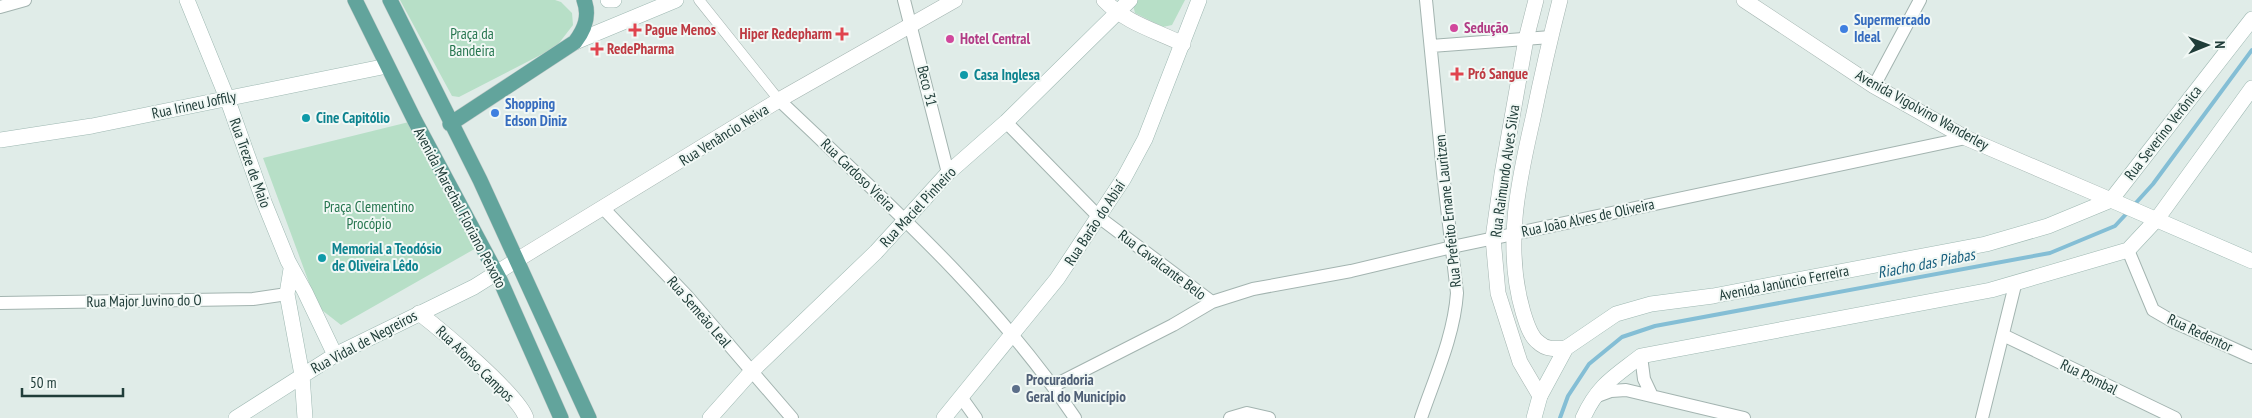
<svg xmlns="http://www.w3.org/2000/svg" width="2252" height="418" font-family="'PT Sans Narrow',sans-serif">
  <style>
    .green { fill: #b7dfc7 }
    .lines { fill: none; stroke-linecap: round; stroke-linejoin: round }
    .stream { stroke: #84bed5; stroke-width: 4 }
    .pedestrian-casing { stroke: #a3b4b0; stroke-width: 11 }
    .minor-casing { stroke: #a3b4b0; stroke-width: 14 }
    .tertiary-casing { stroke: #a3b4b0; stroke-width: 16 }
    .secondary-casing { stroke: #9eb8b2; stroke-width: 16 }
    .primary-casing { stroke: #c1c9c8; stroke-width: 16 }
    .pedestrian { stroke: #fff; stroke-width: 10 }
    .minor { stroke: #fff; stroke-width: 12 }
    .tertiary { stroke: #fff; stroke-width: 15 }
    .secondary { stroke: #fff; stroke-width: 15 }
    .primary { stroke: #62a49c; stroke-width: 15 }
    .hotel-dot { fill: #d1479c; stroke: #f1f8f5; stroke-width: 2 }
    .shop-dot { fill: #3f7fe0; stroke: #f1f8f5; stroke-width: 2 }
    .health-dot { fill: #e0444e; stroke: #f1f8f5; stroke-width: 2 }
    .culture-dot { fill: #0f9aa8; stroke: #f1f8f5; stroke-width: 2 }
    .service-dot { fill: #5c6f8a; stroke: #f1f8f5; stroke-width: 2 }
    .labels { text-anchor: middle; stroke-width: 4; stroke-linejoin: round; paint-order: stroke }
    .shop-label { font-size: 15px; font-weight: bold; fill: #366cbe; stroke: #f1f8f5; text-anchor: start }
    .hotel-label { font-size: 15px; font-weight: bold; fill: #b23c85; stroke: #f1f8f5; text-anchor: start }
    .health-label { font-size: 15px; font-weight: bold; fill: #be3a42; stroke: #f1f8f5; text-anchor: start }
    .park-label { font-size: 15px; fill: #277650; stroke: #f1f8f5 }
    .culture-label { font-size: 15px; font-weight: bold; fill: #0d838f; stroke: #f1f8f5; text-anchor: start }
    .street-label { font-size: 15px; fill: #203d39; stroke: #f1f8f5 }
    .service-label { font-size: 15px; font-weight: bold; fill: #4e5e75; stroke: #f1f8f5; text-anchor: start }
    .water-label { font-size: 16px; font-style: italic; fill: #165e7d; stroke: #f1f8f5 }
  </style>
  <rect width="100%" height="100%" fill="#e0ece8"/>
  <!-- green -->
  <path class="green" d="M400 0H555L561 2 572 13 573 25 556 47 459 97 452 96Z
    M1138 0H1185L1172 25 1163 27 1135 13 1133 5Z
    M409 122 478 247 341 325 318 307 263 158Z"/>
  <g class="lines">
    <!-- stream -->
    <path class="stream" d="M2134 205 2153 184 2252 50
      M1560 418 1568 396 1589 364 1622 337 1655 326 2050 253 2115 226 2128 212"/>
    <!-- pedestrian casing -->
    <g class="pedestrian-casing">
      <path id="pedestrian" d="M699 0 779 100"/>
    </g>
    <!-- minor casing -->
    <g class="minor-casing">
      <path id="minor" d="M904 0 948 173
        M0 7 25 0
        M1431 46 1551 37
        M1874 86 1920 0
        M779 100C884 200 994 297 1075 418
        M1006 122 1100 218 1212 302
        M603 208 687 296 792 418
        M2128 250 2153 310 2172 321 2252 357
        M0 303 253 299 287 294
        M2003 335 2175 418
        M1641 356 1644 379 1652 396
        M1053 386 1173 325 1212 302 1253 289 1351 271 1452 247 1966 138
        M961 397 976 418
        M1595 397 1611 391 1626 390 1744 418
        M1230 418 1247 413 1269 418
        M1421 418C1435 377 1454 336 1457 293L1443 173 1426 0
        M1982 418 2015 285"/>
    </g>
    <!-- tertiary casing -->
    <g class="tertiary-casing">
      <path id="tertiary" d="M1104 0C1126 23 1154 30 1183 44
        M1536 0 1526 39 1502 174 1493 238 1498 293 1520 362 1540 396
        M1560 0C1550 39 1541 79 1533 118 1518 183 1504 247 1523 312 1526 322 1530 336 1538 342 1546 350 1556 349 1566 348
        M1744 0 1874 86 1966 138 2111 200
        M517 260 779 100 955 0
        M419 313C441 330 519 395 526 418"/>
    </g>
    <!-- secondary casing -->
    <g class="secondary-casing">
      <path id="secondary" d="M187 0 227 98 264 202 288 261 305 292 335 355
        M608 0H614
        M575 42 676 0
        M0 140 92 126 387 66
        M2111 200 2252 261
        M291 269 287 294 302 375 305 418
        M236 418 335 355 474 287 517 260
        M710 418 751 372 876 252 948 173 1006 122 1130 0
        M944 418 1057 279 1124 178 1145 139 1199 0
        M1534 418 1540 396 1566 348 1616 314 1651 304 1713 296 1986 244 2048 226 2111 200 2252 19
        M1583 418C1598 385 1614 377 1641 356L1991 290 2128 250 2157 219 2252 88"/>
    </g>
    <!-- primary casing -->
    <g class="primary-casing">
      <path id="primary" d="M355 0 415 121 500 280 561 418
        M390 0 480 180 589 418
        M450 124 575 42C585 29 590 16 584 0"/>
    </g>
    <!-- pedestrian -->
    <use href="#pedestrian" class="pedestrian"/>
    <!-- minor -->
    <use href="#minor" class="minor"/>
    <!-- tertiary -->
    <use href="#tertiary" class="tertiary"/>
    <!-- secondary -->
    <use href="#secondary" class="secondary"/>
    <!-- primary -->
    <use href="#primary" class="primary"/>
  </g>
  <!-- markers -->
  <g class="hotel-dot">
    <circle cx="1454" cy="28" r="5"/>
    <circle cx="950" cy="39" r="5"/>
  </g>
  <g class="shop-dot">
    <circle cx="1844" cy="29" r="5"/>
    <circle cx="495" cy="113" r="5"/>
  </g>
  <g class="health-dot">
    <path d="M632.5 22.5h5v5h5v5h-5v5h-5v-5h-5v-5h5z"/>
    <path d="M839.5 26.5h5v5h5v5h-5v5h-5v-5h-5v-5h5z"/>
    <path d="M594.5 41.5h5v5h5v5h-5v5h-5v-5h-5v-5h5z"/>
    <path d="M1454.5 66.5h5v5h5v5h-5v5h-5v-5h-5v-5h5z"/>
  </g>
  <g class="culture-dot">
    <circle cx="964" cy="75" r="5"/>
    <circle cx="306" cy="118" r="5"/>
    <circle cx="322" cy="258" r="5"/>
  </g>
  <circle class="service-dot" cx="1016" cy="389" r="5"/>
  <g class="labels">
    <!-- shop labels -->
    <g class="shop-label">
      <text x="1854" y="25">Supermercado<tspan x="1854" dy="17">Ideal</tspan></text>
      <text x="505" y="109">Shopping<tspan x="505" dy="17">Edson Diniz</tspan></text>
    </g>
    <!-- hotel labels -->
    <g class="hotel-label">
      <text x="1464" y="33">Sedução</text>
      <text x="960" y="44">Hotel Central</text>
    </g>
    <!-- health labels -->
    <g class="health-label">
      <text x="645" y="35">Pague Menos</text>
      <text x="832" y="39" text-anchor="end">Hiper Redepharm</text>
      <text x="607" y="54">RedePharma</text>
      <text x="1468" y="79">Pró Sangue</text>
    </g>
    <!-- park labels -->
    <g class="park-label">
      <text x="472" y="39">Praça da<tspan x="472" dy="17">Bandeira</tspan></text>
      <text x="369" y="212">Praça Clementino<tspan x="369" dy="17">Procópio</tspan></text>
    </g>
    <!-- culture labels -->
    <g class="culture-label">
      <text x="974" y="80">Casa Inglesa</text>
      <text x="316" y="123">Cine Capitólio</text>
      <text x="332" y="254">Memorial a Teodósio<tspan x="332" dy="17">de Oliveira Lêdo</tspan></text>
    </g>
    <!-- street labels -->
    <g class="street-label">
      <text transform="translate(927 86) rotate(76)" y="5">Beco 31</text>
      <text transform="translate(194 105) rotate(-12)" y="5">Rua Irineu Joffily</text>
      <text transform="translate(1922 110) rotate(29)" y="5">Avenida Vigolvino Wanderley</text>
      <text transform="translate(2163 133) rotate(-52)" y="5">Rua Severino Verônica</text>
      <text transform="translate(724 135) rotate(-32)" y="5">Rua Venâncio Neiva</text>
      <text transform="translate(250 163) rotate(70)" y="5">Rua Treze de Maio</text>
      <text transform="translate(1505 171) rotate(-82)" y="5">Rua Raimundo Alves Silva</text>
      <text transform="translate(858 175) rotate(44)" y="5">Rua Cardoso Vieira</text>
      <text transform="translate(918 207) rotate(-47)" y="5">Rua Maciel Pinheiro</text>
      <text transform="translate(460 208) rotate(62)" y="5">Avenida Marechal Floriano Peixoto</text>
      <text transform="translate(1448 211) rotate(-96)" y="5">Rua Prefeito Ernane Lauritzen</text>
      <text transform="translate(1588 218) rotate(-12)" y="5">Rua João Alves de Oliveira</text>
      <text transform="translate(1095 223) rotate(-57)" y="5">Rua Barão do Abiaí</text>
      <text transform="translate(1162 265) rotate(37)" y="5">Rua Cavalcante Belo</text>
      <text transform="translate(1784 283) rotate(-11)" y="5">Avenida Janúncio Ferreira</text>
      <text transform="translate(144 301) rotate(-1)" y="5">Rua Major Juvino do O</text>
      <text transform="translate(699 312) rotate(49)" y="5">Rua Semeão Leal</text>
      <text transform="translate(2200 333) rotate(25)" y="5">Rua Redentor</text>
      <text transform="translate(364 342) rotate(-28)" y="5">Rua Vidal de Negreiros</text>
      <text transform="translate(475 364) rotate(44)" y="5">Rua Afonso Campos</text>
      <text transform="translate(2089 377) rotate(26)" y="5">Rua Pombal</text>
    </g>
    <!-- service labels -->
    <g class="service-label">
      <text x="1026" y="385">Procuradoria<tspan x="1026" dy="17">Geral do Município</tspan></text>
    </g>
    <!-- water labels -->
    <g class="water-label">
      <text transform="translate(1926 263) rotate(-11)" y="6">Riacho das Piabas</text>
    </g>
  </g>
  <!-- north arrow -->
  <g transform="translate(2207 45) rotate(89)" stroke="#f1f8f5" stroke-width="4" paint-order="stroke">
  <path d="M0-4L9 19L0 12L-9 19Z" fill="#203d39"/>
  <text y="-8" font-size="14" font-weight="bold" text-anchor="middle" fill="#203d39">N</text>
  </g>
  <!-- scale -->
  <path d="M22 388v8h101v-8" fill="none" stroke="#203d39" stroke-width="2.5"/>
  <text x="30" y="388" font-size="15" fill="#203d39" stroke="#f1f8f5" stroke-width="4" paint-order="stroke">50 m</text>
</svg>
